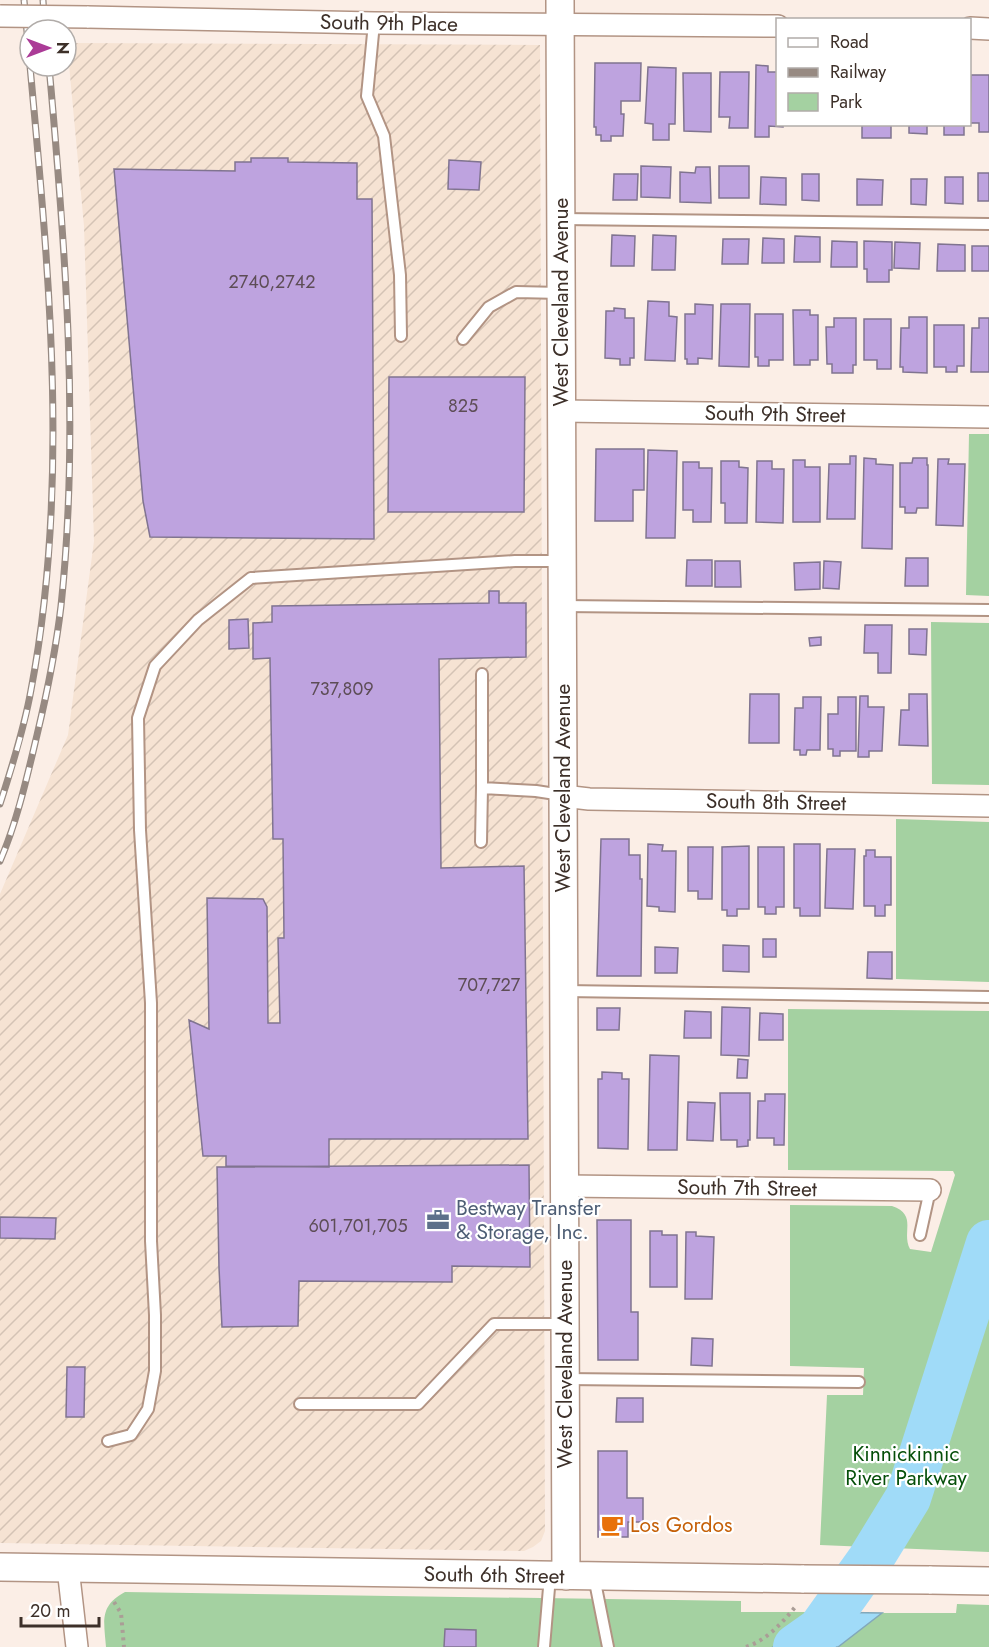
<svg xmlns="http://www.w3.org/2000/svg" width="989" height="1647" font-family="Jost,sans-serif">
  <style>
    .industrial { fill: url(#industrial-furrows) }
    .green { fill: #a4d1a1 }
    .water { fill: #a0dbf8; stroke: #82a8ba; stroke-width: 1.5 }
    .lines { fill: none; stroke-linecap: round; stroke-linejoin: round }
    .river { stroke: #a0dbf8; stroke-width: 46 }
    .building { fill: #bea3df; stroke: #807490; stroke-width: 1.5 }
    .service-casing { stroke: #b29484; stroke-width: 14 }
    .minor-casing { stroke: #b29484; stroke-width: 24 }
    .tertiary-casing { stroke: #b29484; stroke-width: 30 }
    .path { stroke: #aa9d96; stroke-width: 4; stroke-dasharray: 3 4.5; stroke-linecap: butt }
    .service { stroke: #fff; stroke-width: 10 }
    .minor { stroke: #fff; stroke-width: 21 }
    .tertiary { stroke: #fff; stroke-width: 27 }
    .rail-casing { stroke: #978a82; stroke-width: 7 }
    .rail { stroke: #fff; stroke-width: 4.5; stroke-dasharray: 14; stroke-linecap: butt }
    .minor-bridge-casing { stroke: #b29484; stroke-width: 24; stroke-linecap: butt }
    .tertiary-bridge-casing { stroke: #b29484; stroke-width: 30; stroke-linecap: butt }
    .minor-bridge { stroke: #fff; stroke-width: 21 }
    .tertiary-bridge { stroke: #fff; stroke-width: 27 }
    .labels { text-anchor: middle; stroke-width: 4.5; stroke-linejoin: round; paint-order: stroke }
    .number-label { font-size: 18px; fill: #5d4d56 }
    .street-label { font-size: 21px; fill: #3d3029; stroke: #fff }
    .service-label { font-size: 21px; fill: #4e5e75; stroke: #fff; text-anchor: start }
    .park-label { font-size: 21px; fill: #054f09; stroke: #fff }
    .food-label { font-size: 21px; fill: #c56008; stroke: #fff; text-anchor: start }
  </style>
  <defs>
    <pattern id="industrial-furrows" width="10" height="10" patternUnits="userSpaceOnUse" patternTransform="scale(1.5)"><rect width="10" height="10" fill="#f6e3d3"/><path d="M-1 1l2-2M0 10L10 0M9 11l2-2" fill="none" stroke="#d4c3b5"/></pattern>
  </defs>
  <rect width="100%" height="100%" fill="#fbeee6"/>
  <!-- industrial -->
  <path class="industrial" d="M67 43 540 45 545 1531 541 1541 533 1547 524 1551 0 1543V894L68 735 94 541 84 226Z"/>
  <!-- green -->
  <path class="green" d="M969 434H989V596L966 595Z
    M931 622 989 623V785L932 784Z
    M896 819 989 822V982L896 979Z
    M788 1009 989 1011V1552L820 1545 827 1395H863L864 1368 790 1366V1205L892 1206C918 1215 901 1232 910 1249L931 1252 955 1175 953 1171 788 1170Z
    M125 1592 741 1601V1612H813L789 1638 773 1647H106C104 1621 99 1606 125 1592Z
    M957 1604 989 1605V1647H838L882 1613H956Z"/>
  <!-- water -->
  <path class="water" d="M813 1612 882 1613 838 1647H773L789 1638Z"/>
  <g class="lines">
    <!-- river -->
    <path class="river" d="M796 1647 820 1630 870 1560 908 1498 989 1243"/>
  </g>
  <!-- building -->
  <path class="building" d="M595 63H641L640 101H621V114H624L623 136H611V141H601V135H596V127H594Z
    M756 65 768 66V72H778V124H783V127L769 126V137H755Z
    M648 67 676 68 675 124H669V140H653V124L645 123Z
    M720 72H749L748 128H729L730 117H719Z
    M683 73H711V132L684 131Z
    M971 75H989V132H979V123H970Z
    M862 124H891V138H862Z
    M909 124H927V134L909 133Z
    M944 124H964V135H944Z
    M251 158H288V162L357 163V199H372L374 539 150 537 143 501 114 169 235 171V162H251Z
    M449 160 481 162 479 190 448 189Z
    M641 166 671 167 670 198 641 197Z
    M719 166H749V198H719Z
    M696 167H710L711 203 680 202V172L695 173Z
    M978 173H989V201H978Z
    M614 174H638L637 200H613Z
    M802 174H819V201L802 200Z
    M761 177 786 178V205L760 204Z
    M945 177H963V204L945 203Z
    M857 179 883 180 882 205H857Z
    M911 179H927L926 205 911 204Z
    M612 235 635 236 634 266H611Z
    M653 235 676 236 675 270H652Z
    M795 236 820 237V262H794Z
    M763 238 784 239V263H762Z
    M723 239H749L748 264H722Z
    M832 241 857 242V267H831Z
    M864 241 892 242V270H889V282H867V269H864Z
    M895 242 920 243 919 269 894 268Z
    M938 244 965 245V271H937Z
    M972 246H989V271H972Z
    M648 301 669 302V316L677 317 675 361 645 360Z
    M695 304 713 305 712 359 698 358V364H687V359H685V314H695Z
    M721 304H750L749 367 719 366Z
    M614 308 625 309V318H634V358H630V365H620V359L605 358 606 311H614Z
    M793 310H810V315H818V360H810V365H794Z
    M755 314H783V360H769V366H758V357H755Z
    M909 317H927V373L903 372V367H900L901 328H909Z
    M834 318H856V365H853V373H832V364H827L826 327H834Z
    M979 318H989V372H971L972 328H979Z
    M864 319H891V369H877V360H864Z
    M934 325H964V366H957V372H946V367H934Z
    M389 377H525L524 512H388Z
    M596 449H644V490H633V521H595Z
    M648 450 677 451 675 538H646Z
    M850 456H856L855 519H827L829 464H850Z
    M864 458 876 459V464L893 465 892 549 862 548Z
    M913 458H927V465H928V508H917L916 513H905V507H900V463H912Z
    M938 459H949L948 464H965L963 526 936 525Z
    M793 460H805V467H820V522H793Z
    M721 461H739V467L748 468 747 523H725V503H721Z
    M757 461H772V469H784L783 523 756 522Z
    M683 462H699V468H712L711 522H693V510H683Z
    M906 558H928V586H905Z
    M687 560H712V586H686Z
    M715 561H740L741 587H715Z
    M824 561 841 562 839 589 823 588Z
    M820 562V589L795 590 794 563Z
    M489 591H499V603H526V657L439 659 441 868 524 866 528 1139H329V1167L226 1166V1156H203L189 1020 209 1029 207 898 263 899 267 907 268 1023H280L278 938H284L283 839H273L270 658 253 659V623L272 622V606L489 603Z
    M248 619 249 648 229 649V620Z
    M865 625H892L891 673H878V653H864Z
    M909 629H927L926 655 909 654Z
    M821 637V645L810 646 809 638Z
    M750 694H779V743H749Z
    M909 694H927L928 746 899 745 901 710H909Z
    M860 696H868V707H884L882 751H869V757H858Z
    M803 697H821L820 750H807L806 755H800V750H794L795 708H803Z
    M838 697H856V751H840V756H833V749H828V714H838Z
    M601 839H629V855H640V879H642L641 976H597Z
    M648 844 663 845 662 851H676L675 912 659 911V907L647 906Z
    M794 844H820V916H800V908H794Z
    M749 846V909H737V916H727V910H722V847Z
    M688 847H713L712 899H698V891H688Z
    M758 847H784V907H776V914H765V907H758Z
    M827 849H855L853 909 825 908Z
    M866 850H875V857H891V905H885V916H875V906H864V856H866Z
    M763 939H776V957H763Z
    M723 945 749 946V972L723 971Z
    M655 947 678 948 677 973H655Z
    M868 952H892V979L867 978Z
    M722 1007 750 1008 749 1056 721 1055Z
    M597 1008H620L619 1030H597Z
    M685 1011 711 1012V1038H684Z
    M760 1013 783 1014V1040H759Z
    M650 1055 679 1056 677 1150H648Z
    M738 1059 748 1060 747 1078H737Z
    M602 1072 622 1073V1079H629L628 1149 598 1148V1079H602Z
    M720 1093H750V1140H748V1146L737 1147V1140H721Z
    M765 1094H785L784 1145H774V1138H757L758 1101H765Z
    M688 1102 715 1103 713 1141 687 1140Z
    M529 1165 530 1267 452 1266V1282L299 1281 298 1326 222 1327 219 1268 217 1167Z
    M0 1217 56 1218 55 1239 0 1238Z
    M597 1220H631V1312H638V1360H598Z
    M650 1231H662V1235H677V1287H650Z
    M686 1232H696V1236L714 1237 712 1299H685Z
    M692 1338 713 1339 712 1366 691 1365Z
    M67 1367H85L84 1417H66Z
    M617 1398H643V1422H616Z
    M598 1451H627V1498H643V1522H628V1537H598Z
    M445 1629 476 1630V1647H444Z"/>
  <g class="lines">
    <!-- service casing -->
    <g class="service-casing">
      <path id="service" d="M374 23 367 96 384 136 400 275 401 336
        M561 219 989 224
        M463 339 489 307 516 292 561 293
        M562 606 989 610
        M482 674V788
        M481 842 482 788 536 791 562 795
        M564 991 989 997
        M920 1235 930 1190
        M565 1379 859 1382
        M300 1404H418L494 1324H564
        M108 1441 131 1435 148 1409 155 1371V1315L151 1241V1003L140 830 138 718 155 666 198 620 251 578 515 561H561
        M594 1577 608 1647
        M544 1647 550 1576"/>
    </g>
    <!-- minor casing -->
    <g class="minor-casing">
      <path id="minor" d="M87 17 374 23 778 26
        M970 28 989 29
        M561 411 989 417
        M563 796 589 799 989 806
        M564 1186 930 1190
        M68 1568 77 1647"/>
    </g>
    <!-- tertiary casing -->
    <g class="tertiary-casing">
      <path id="tertiary" d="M560 0 566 1576
        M0 1567 804 1579
        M929 1580 989 1581"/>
    </g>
    <!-- path -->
    <path class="path" d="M114 1602 121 1613 124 1647
      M746 1647C767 1640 783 1622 796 1606"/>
    <!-- service -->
    <use href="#service" class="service"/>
    <!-- minor -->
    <use href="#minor" class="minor"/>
    <!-- tertiary -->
    <use href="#tertiary" class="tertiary"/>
    <!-- rail casing -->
    <g class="rail-casing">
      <path id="rail" d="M24 0 30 64
        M43 0 45 30
        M0 804C12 767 24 729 31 690 70 485 49 273 30 66
        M0 861C17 822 27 777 37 735 47 693 56 649 61 606 80 427 65 244 49 66"/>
    </g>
    <!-- rail -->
    <use href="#rail" class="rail"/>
    <!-- minor-bridge casing -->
    <g class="minor-bridge-casing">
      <path id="minor-bridge" d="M0 16 87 17"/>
    </g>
    <!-- tertiary-bridge casing -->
    <g class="tertiary-bridge-casing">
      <path id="tertiary-bridge" d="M804 1579 929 1580"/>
    </g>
    <!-- minor-bridge -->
    <use href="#minor-bridge" class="minor-bridge"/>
    <!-- tertiary-bridge -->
    <use href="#tertiary-bridge" class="tertiary-bridge"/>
  </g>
  <!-- icons -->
  <defs>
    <g id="office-bare" transform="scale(1.8)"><path d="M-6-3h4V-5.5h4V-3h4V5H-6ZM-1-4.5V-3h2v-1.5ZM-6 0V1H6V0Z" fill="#5c6f8a" stroke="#fff" stroke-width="2.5" paint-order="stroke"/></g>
    <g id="cafe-bare" transform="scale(1.8)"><path d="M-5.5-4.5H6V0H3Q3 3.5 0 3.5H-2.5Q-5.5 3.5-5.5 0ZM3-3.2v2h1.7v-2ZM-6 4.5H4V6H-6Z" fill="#e8710a" stroke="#fff" stroke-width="2.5" paint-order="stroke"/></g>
  </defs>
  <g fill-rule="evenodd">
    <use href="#office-bare" x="438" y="1220"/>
    <use href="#cafe-bare" x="612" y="1525"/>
  </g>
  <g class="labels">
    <!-- number labels -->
    <g class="number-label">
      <text x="272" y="288">2740,2742</text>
      <text x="463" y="412">825</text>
      <text x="342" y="695">737,809</text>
      <text x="489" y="991">707,727</text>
      <text x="358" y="1232">601,701,705</text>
    </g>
    <!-- street labels -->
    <g class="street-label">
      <text transform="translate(389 23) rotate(1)" y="7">South 9th Place</text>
      <text transform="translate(561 302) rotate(-90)" y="7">West Cleveland Avenue</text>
      <text transform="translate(775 414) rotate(1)" y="7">South 9th Street</text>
      <text transform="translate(563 788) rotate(-90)" y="7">West Cleveland Avenue</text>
      <text transform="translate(776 802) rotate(1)" y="7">South 8th Street</text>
      <text transform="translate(747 1188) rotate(1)" y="7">South 7th Street</text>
      <text transform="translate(565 1364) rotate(-90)" y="7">West Cleveland Avenue</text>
      <text transform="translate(494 1575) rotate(1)" y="7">South 6th Street</text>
    </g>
    <!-- service labels -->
    <g class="service-label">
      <text x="456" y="1215">Bestway Transfer<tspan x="456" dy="24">&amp; Storage, Inc.</tspan></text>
    </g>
    <!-- park labels -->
    <g class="park-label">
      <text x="906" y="1461">Kinnickinnic<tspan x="906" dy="24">River Parkway</tspan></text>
    </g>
    <!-- food labels -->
    <g class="food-label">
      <text x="630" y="1532">Los Gordos</text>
    </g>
  </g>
  <!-- legend -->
  <rect x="776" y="18" width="195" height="108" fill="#ffffff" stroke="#b1aca9" stroke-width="1.5"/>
  <rect x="788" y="38" width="30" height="9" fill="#ffffff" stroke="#b1aca9" stroke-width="1.5"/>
  <text x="830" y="48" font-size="18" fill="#3d3029">Road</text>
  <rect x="788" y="68" width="30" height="9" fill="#978a82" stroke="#b1aca9" stroke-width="1.5"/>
  <text x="830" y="78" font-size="18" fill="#3d3029">Railway</text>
  <rect x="788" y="93" width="30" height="18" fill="#a4d1a1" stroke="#b1aca9" stroke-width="1.5"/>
  <text x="830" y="108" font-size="18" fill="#3d3029">Park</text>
  <!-- north arrow -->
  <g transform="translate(48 48) rotate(90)"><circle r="28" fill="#ffffff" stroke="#b1aca9" stroke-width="1.5"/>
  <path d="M0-4.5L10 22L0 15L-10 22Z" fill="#ab3b97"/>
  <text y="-9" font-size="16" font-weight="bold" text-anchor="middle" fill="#3d3029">N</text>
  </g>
  <!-- scale -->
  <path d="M21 1617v9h78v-9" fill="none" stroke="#3d3029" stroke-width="3"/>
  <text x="30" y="1617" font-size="18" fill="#3d3029" stroke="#ffffff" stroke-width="4.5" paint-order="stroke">20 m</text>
</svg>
